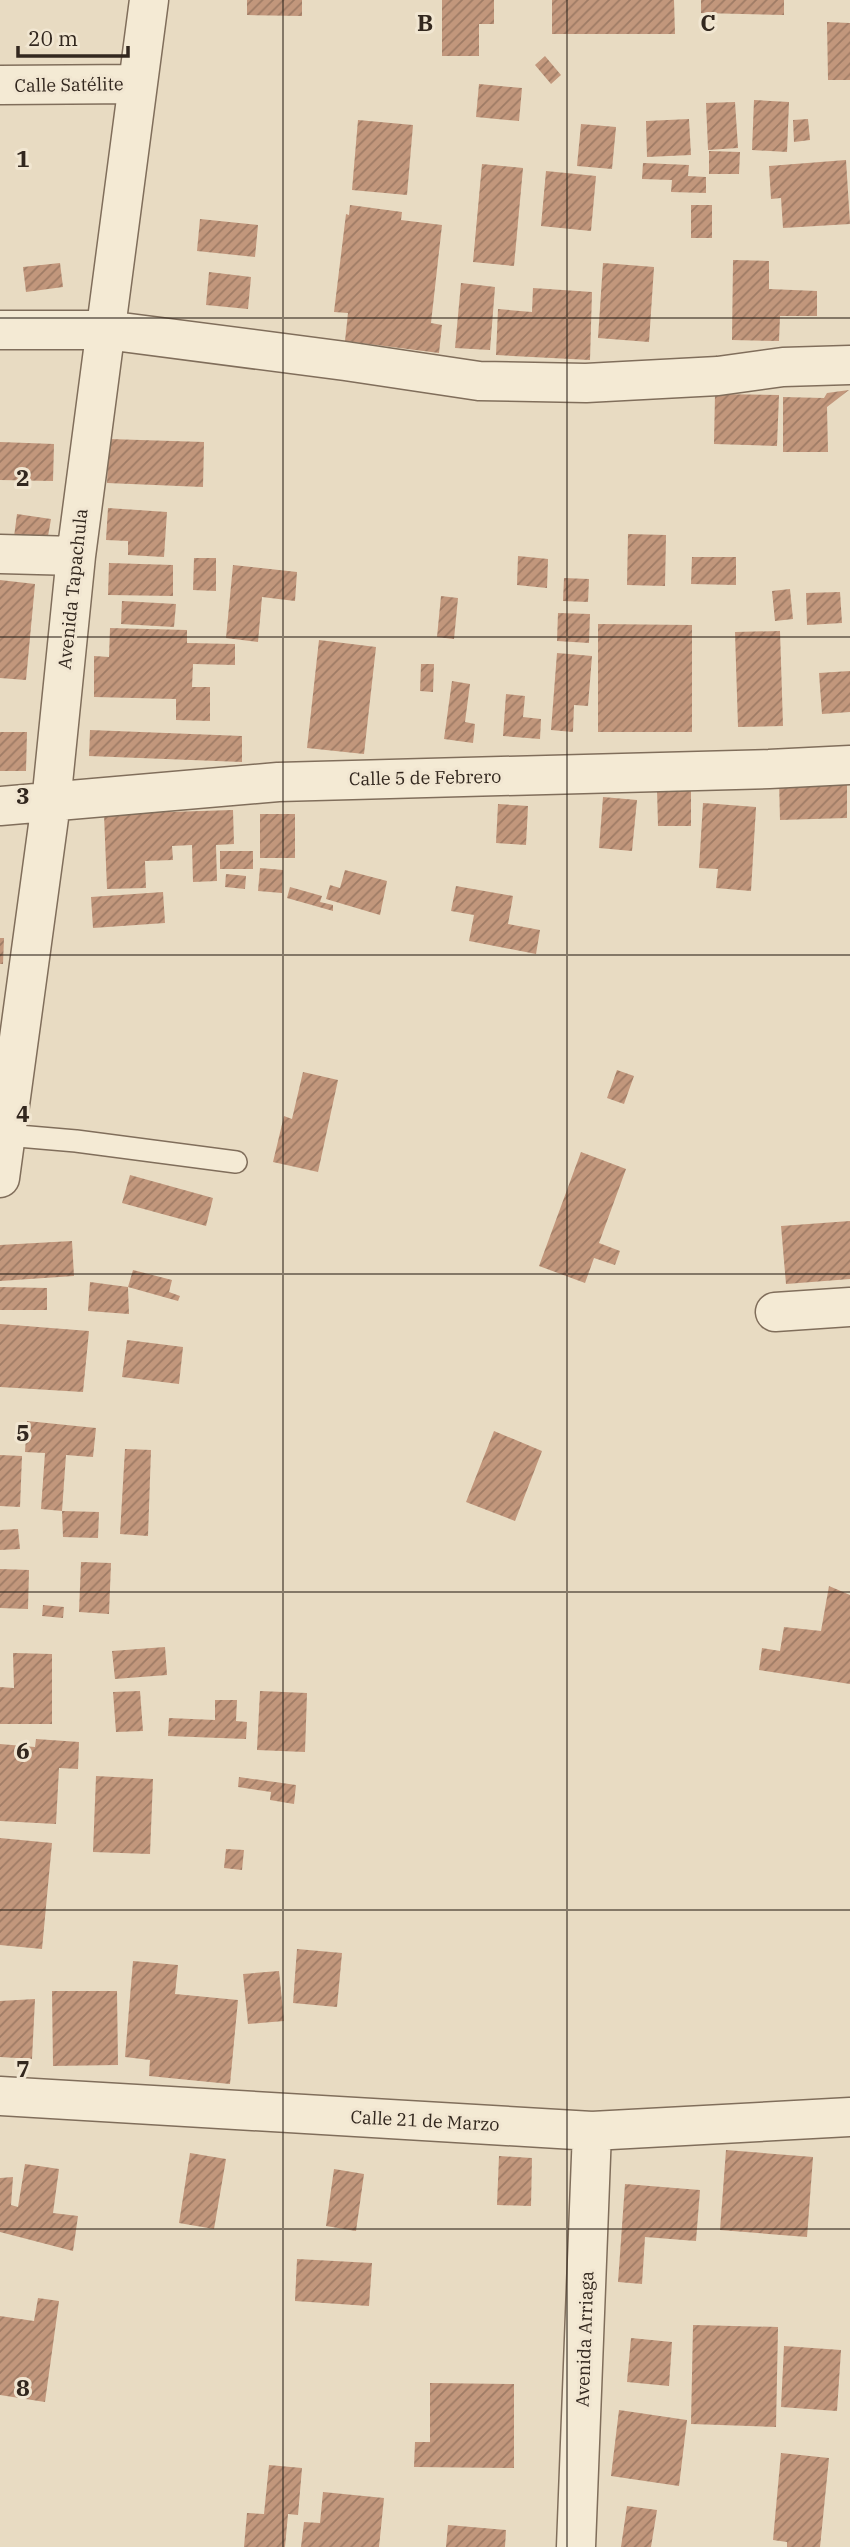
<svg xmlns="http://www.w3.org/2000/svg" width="850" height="2547" font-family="'IBM Plex Serif',serif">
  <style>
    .building { fill: url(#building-hatch) }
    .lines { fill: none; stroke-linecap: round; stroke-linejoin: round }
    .service-casing { stroke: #806e5b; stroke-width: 24 }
    .minor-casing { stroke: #806e5b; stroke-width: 41 }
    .service { stroke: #f4ead4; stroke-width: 21 }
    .minor { stroke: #f4ead4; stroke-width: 38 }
    .grid { fill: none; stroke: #32271e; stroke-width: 2; stroke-opacity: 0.55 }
    .labels { text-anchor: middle; stroke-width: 6; stroke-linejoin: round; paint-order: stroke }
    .street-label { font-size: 18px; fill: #32271e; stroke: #f1e6d1 }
    .grid-label { font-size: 23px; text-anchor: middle; font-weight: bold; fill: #32271e; stroke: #f1e6d1; stroke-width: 6; stroke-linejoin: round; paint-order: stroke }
  </style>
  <defs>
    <pattern id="building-hatch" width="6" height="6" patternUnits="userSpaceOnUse" patternTransform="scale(1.75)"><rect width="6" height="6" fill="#c2977c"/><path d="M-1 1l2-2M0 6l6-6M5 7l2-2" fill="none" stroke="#9e7b65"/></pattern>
  </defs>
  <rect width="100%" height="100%" fill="#e8dbc2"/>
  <!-- building -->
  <path class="building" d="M247 0H302V16L247 15Z
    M442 0H494V24H479V56H442Z
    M552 0H674L675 34H552Z
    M701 0H784V15L701 13Z
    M827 22 850 23V80H828Z
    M545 56 561 75 551 84 535 65Z
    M479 84 522 88 519 121 476 117Z
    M754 100 789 102 787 152 752 150Z
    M735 102 738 148 708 150 706 103Z
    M689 119 691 155 647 157 646 121Z
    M808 119 810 140 794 142 793 120Z
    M358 120 413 125 407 195 352 190Z
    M581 124 616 127 612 169 577 166Z
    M709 151 740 152 739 174H709Z
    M846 160 850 224 783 228 781 198 771 199 769 166Z
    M643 163 689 165 688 176 706 177V193L671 192 672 180 642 179Z
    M482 164 523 168 514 266 473 262Z
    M546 171 596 176 591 231 541 226Z
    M350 205 402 212 401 220 442 225 431 323 442 325 439 353 345 341 348 313 334 312 346 214 349 215Z
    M691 205H712V238H691Z
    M200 219 258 225 255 257 197 251Z
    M733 260 769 261V289L817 291V316H780L779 341 732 340Z
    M60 263 63 287 26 292 23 267Z
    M603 263 654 267 649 342 598 338Z
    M209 272 251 277 248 309 206 305Z
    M461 283 495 287 490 350 455 348Z
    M533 288 592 292 590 360 496 355 498 309 532 312Z
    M849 390 827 407 828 452H783V397L824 398 827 393Z
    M715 394 779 395 777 446 714 444Z
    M109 439 204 442 203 487 107 483Z
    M0 442 54 444 53 481 0 480Z
    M108 508 167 512 164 557 128 555V541L106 540Z
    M17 514 51 519 47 542 14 537Z
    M628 534 666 535 665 586 627 585Z
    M518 556 548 559 547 588 517 585Z
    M692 557H736V585L691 584Z
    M194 558H216V591L193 590Z
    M109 563 173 565V596L108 595Z
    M233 565 297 572 295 601 262 597 258 642 226 638Z
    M564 578 589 579 588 602 563 601Z
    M0 580 35 584 26 680 0 678Z
    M790 589 793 619 775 621 772 591Z
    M840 592 842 623 807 625 806 593Z
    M441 596 458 598 454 639 437 637Z
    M122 601 176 604 174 627 121 624Z
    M558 613 590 614 589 643 557 641Z
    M598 624 692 625V732H598Z
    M110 628 187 630V643L235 644V665L193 664 192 687H210V721L176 720V699L94 697V656L109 657Z
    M780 631 783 726 738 727 735 632Z
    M319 640 376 647 364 754 307 748Z
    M557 653 592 656 588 706 574 705 573 732 551 730Z
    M421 664H434L433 692 420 691Z
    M850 671V712L822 714 819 673Z
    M452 681 470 684 465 722 475 724 473 743 444 739Z
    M506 694 525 696 523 717 541 719 540 739 503 736Z
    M90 730 242 736V762L89 756Z
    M0 732H27L26 771H0Z
    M779 781H847V818L780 820Z
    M657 789H691V826H658Z
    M603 797 637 800 632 851 599 848Z
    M703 803 756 807 751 891 716 888 718 869 699 868Z
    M498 804 528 806 526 845 496 843Z
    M233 810 234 844 216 845 217 881 193 882 192 845 172 846 173 860 145 861 146 888 107 889 104 814Z
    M260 814H295V858H260Z
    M220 851H253V869H220Z
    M260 868 283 870 282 893 258 891Z
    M345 870 387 881 380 915 326 899 330 885 340 888Z
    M226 874 246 876 245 889 225 887Z
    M456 886 513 896 508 924 540 930 536 954 469 941 474 915 451 911Z
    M290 887 322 896 320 902 333 905V911L287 898Z
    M163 892 165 923 93 928 91 897Z
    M0 938H4L3 964H0Z
    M617 1070 634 1076 624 1104 607 1098Z
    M303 1072 338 1080 318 1172 273 1162 284 1116 292 1119Z
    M581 1152 626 1169 599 1243 620 1251 615 1265 594 1258 585 1283 539 1266Z
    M130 1175 213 1198 206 1226 122 1203Z
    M850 1221V1279L786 1284 781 1226Z
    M72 1241 74 1276 0 1281V1245Z
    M133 1270 172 1280 169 1292 180 1296 178 1301 128 1287Z
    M90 1282 128 1287 129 1314 88 1311Z
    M0 1287 47 1288V1310H0Z
    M0 1324 89 1331 83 1392 0 1387Z
    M127 1340 183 1347 179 1384 122 1377Z
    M27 1421 96 1428 93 1457 66 1455 62 1511 99 1512 98 1538 63 1537 62 1511 41 1509 45 1453 25 1452Z
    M494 1431 542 1451 515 1521 466 1502Z
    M125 1449 151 1450 148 1536 120 1534Z
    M0 1455 22 1456 20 1507 0 1506Z
    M18 1529 20 1549 0 1550V1530Z
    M81 1562 111 1563 109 1614 79 1612Z
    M0 1569 29 1570 28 1609 0 1608Z
    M829 1586 850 1595V1684L759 1670 762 1648 780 1651 784 1627 821 1631Z
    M43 1605 64 1607 63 1618 42 1616Z
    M165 1647 167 1675 115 1679 112 1651Z
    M13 1653 52 1654V1724H0V1687L14 1688Z
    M140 1691 143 1731 116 1732 113 1692Z
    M260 1691 307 1693 305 1752 257 1750Z
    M215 1700H237L236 1721 247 1722 246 1739 168 1736 169 1718 215 1720Z
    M36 1739 79 1742 78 1769 59 1768 56 1824 0 1821V1744L35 1747Z
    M96 1776 153 1779 150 1854 93 1852Z
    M239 1777 296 1785 294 1804 270 1800 271 1792 238 1787Z
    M0 1838 52 1843 42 1949 0 1945Z
    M226 1849 244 1850 242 1870 224 1868Z
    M297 1949 342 1953 337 2007 293 2003Z
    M133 1961 178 1965 175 1994 238 2000 230 2084 149 2076 150 2060 125 2057Z
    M279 1971 284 2021 248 2024 243 1974Z
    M52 1991H117L118 2065 53 2066Z
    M35 1999 32 2059 0 2057V2001Z
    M726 2150 813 2157 807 2237 720 2230Z
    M190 2153 226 2159 214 2229 179 2223Z
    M499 2156 532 2158 531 2206 497 2205Z
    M25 2164 59 2169 53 2213 78 2216 73 2251 0 2232V2178L13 2177 11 2205 18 2207Z
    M334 2169 364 2174 356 2231 326 2226Z
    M625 2184 700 2190 696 2241 645 2237 642 2284 618 2282Z
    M297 2259 372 2263 369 2306 295 2301Z
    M38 2298 59 2301 45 2402 0 2395V2316L34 2321Z
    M693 2325 778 2327 776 2427 691 2424Z
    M631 2338 672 2342 669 2386 627 2382Z
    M784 2346 841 2350 837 2411 781 2407Z
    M430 2383 514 2384V2468L414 2467 415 2442H430Z
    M619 2410 687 2420 679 2486 611 2476Z
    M781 2453 829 2458 820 2547H787V2542L773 2540Z
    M269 2465 302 2468 298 2515 288 2514 285 2547H244L247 2513 264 2514Z
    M323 2492 384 2498 379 2547H301L304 2522 320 2523Z
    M627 2506 657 2510 651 2547H621Z
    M448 2525 506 2530 505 2547H446Z"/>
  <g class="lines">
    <!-- service casing -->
    <g class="service-casing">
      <path id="service" d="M6 1135 76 1141 236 1162"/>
    </g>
    <!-- minor casing -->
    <g class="minor-casing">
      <path id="minor" d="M0 85 138 84
        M0 330H106L345 361 479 381 586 383 718 376 783 367 850 365
        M0 554 76 556
        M0 806 278 782 769 769 850 765
        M0 1178 51 803 76 556 149 0
        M775 1312 850 1307
        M0 2096 592 2131 850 2117
        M576 2547 592 2131"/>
    </g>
    <!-- service -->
    <use href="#service" class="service"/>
    <!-- minor -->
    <use href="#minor" class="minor"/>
  </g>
  <!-- grid -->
  <path class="grid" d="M283 0V2547M567 0V2547M0 318H850M0 637H850M0 955H850M0 1274H850M0 1592H850M0 1910H850M0 2229H850"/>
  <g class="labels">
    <!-- street labels -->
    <g class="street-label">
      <text transform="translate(69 85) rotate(-1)" y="6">Calle Satélite</text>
      <text transform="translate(73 589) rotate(-84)" y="6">Avenida Tapachula</text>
      <text transform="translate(425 778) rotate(-1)" y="6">Calle 5 de Febrero</text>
      <text transform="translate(425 2121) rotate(3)" y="6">Calle 21 de Marzo</text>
      <text transform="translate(585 2339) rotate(-88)" y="6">Avenida Arriaga</text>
    </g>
  </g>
  <g class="grid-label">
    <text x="425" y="31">B</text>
    <text x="708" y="31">C</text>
    <text x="23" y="167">1</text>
    <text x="23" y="486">2</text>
    <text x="23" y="804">3</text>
    <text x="23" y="1122">4</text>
    <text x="23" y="1441">5</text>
    <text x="23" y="1759">6</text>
    <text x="23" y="2077">7</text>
    <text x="23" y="2396">8</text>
  </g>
  <!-- scale -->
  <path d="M18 46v10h110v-10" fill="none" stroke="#32271e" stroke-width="3.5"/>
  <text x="28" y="46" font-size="21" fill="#32271e" stroke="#f1e6d1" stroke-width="5" paint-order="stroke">20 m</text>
</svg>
